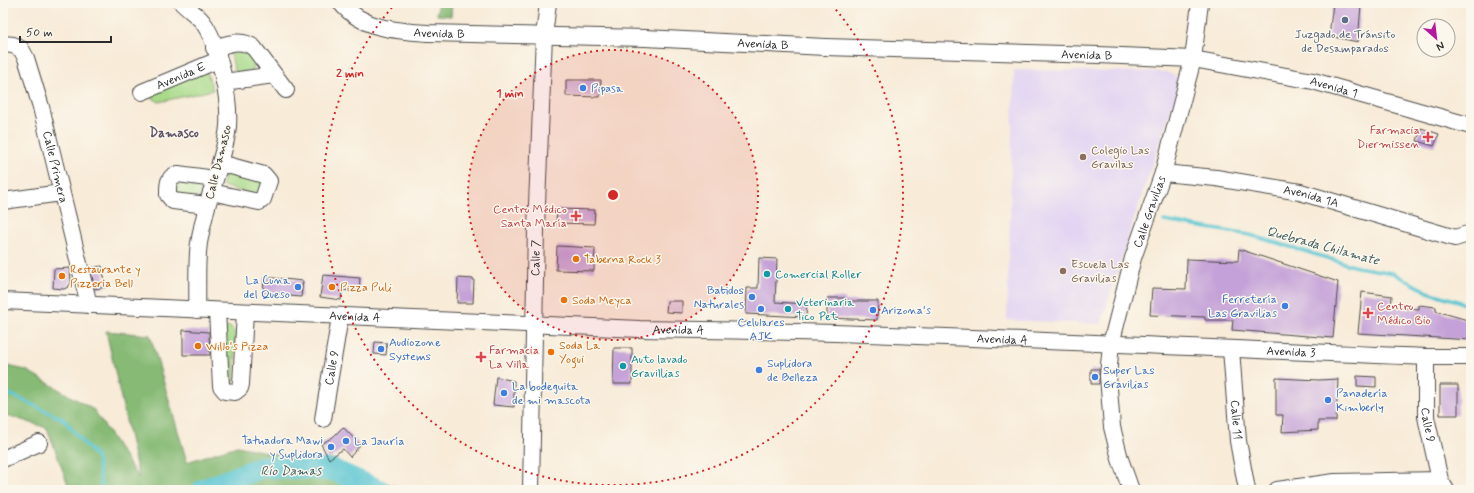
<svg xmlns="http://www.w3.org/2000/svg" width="1474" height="493" font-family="Mynerve,sans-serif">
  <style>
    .built { fill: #e2d4f3 }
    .green { fill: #a8da89; stroke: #6a825a }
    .forest { fill: #86ba75; stroke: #587250 }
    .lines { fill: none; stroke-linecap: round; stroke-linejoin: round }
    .stream { stroke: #59c5d2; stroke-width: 3.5 }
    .river { stroke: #59c5d2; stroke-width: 22 }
    .building { fill: #c4a1d8 }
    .minor-casing { stroke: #4a4845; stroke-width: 18 }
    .minor { stroke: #fff; stroke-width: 16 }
    .ring { fill: none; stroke: #d62828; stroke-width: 2; stroke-dasharray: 2 4 }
    .service-dot { fill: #5c6f8a; stroke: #fbf7ec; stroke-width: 1.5 }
    .shop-dot { fill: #3f7fe0; stroke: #fbf7ec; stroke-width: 1.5 }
    .health-dot { fill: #e0444e; stroke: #fbf7ec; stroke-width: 1.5 }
    .education-dot { fill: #8d6e63; stroke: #fbf7ec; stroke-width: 1.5 }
    .food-dot { fill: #e8710a; stroke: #fbf7ec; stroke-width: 1.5 }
    .culture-dot { fill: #0f9aa8; stroke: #fbf7ec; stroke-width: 1.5 }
    .labels { text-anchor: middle; stroke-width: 3; stroke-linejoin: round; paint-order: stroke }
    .street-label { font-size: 12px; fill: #2b2b2b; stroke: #fbf7ec }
    .service-label { font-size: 12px; fill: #4e5e75; stroke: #fbf7ec }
    .shop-label { font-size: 12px; fill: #366cbe; stroke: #fbf7ec; text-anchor: start }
    .health-label { font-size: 12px; fill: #be3a42; stroke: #fbf7ec; text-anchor: end }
    .education-label { font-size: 12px; fill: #785e54; stroke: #fbf7ec; text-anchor: start }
    .food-label { font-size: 12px; fill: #c56008; stroke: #fbf7ec; text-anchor: start }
    .culture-label { font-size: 12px; fill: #0d838f; stroke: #fbf7ec; text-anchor: start }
    .neighbourhood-label { font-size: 13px; font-weight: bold; fill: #615468; stroke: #fbf7ec }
    .water-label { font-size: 13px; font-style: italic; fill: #39595d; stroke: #fbf7ec }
    .centre { fill: #d62828; stroke: #fbf7ec; stroke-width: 2 }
    .ring-label { font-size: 12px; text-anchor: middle; font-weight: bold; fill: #d62828; stroke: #fbf7ec; stroke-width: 3; stroke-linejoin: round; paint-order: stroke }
  </style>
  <rect width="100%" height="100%" fill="#fbf7ec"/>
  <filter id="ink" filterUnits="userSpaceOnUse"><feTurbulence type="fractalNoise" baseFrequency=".025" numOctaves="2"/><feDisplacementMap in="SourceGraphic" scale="8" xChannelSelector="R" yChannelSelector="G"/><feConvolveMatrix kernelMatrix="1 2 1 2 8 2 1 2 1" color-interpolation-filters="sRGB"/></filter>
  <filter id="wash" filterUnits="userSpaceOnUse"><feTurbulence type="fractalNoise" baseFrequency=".012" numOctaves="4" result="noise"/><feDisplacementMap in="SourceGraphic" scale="16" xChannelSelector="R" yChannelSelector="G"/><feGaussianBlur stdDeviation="0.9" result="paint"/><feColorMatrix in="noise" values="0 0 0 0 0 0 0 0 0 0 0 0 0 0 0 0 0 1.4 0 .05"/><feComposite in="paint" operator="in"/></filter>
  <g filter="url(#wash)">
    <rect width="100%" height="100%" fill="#f8ebd8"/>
    <!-- built -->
    <path class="built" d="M1014 70 1166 72 1177 77 1176 94 1133 222 1101 324 1007 320Z"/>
    <!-- green -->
    <path class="green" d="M246 48 255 58 253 71 235 73 230 50Z
      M206 70 213 90 159 102 151 97 155 90Z
      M226 172 263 183 259 196 222 186Z
      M175 181 202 183 201 198 173 195Z
      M225 327H230L236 333 234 383 230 384H226Z"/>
    <!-- forest -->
    <path class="forest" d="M438 3H452L451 16 437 15Z
      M106 331 150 335 187 462 237 446 359 471 404 490H70L47 428 3 414V365L26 370 94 410 139 479Z"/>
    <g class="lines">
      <!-- stream -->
      <path class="stream" d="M1164 221 1250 235 1357 267 1393 273 1428 292 1458 301 1471 308
        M3 391 63 419 97 458 102 490"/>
      <!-- river -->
      <path class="river" d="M203 490 262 467 333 470 379 490"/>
    </g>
    <g id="blocks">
      <!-- building -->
      <path class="building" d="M1333 3 1361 5 1358 42 1329 36Z
        M566 80H601L600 97 566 96Z
        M1421 128 1439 134 1434 146 1417 141Z
        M557 209 595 210 594 224 556 223Z
        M557 246 595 248 594 271 556 270Z
        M1239 249 1338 282 1333 338 1232 330 1233 320H1205V317L1150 315 1152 288 1186 289 1187 259 1238 261Z
        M759 258 777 259 775 302 807 304 806 317 746 314 747 288H758Z
        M102 266 106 287 95 289 90 268Z
        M70 268 71 283 68 287 64 289 53 288 54 269Z
        M323 275 360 278 359 292 342 290 341 300 320 297Z
        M264 277 303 281 301 297 278 295V297L263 295Z
        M458 278 474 279 473 303H457Z
        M1362 292 1392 296 1391 307 1419 309V305L1436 307V311L1471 321V340L1358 333Z
        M827 298H845V301H878L877 320 827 318Z
        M667 301H682V313L666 312Z
        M183 330 209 332 210 355H183Z
        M375 342 387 343 386 355 374 354Z
        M614 348H632V384H613Z
        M1091 369H1099V384H1091Z
        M1357 376 1376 377V387L1357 386Z
        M496 377 514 381V407L493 405Z
        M1276 378 1319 380 1338 379 1336 421H1318V430L1282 432 1283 415H1276Z
        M1440 385H1458V415H1440Z
        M343 427 360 445 350 457 343 449 329 459 321 444 333 437Z"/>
    </g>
  </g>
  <g filter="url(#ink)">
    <use href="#blocks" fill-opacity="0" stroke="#4a4845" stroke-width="1"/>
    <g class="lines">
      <!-- minor casing -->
      <g class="minor-casing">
        <g id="minor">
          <path d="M182 3C188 9 197 15 202 21 219 43 230 99 228 126 227 140 222 156 218 170 210 194 203 219 199 243 196 264 198 289 197 310"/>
          <path id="s1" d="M341 3C362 29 397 31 428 33L645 38 825 47 1098 55 1193 59 1313 81 1471 126"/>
          <path id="s2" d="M3 44 13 45 21 49 26 58 41 107 89 305"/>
          <path d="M214 48C228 44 242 38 254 48L286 90"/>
          <path d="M224 82 274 75"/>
          <path id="s3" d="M142 92 218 60"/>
          <path id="s4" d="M1163 173 1216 178 1300 192 1455 238 1471 233"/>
          <path d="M211 192 259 202 263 199 269 181 264 175 220 163"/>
          <path d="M3 201 61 193"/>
          <path d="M207 205 173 201 168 195C168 185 167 177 178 174L215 179"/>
          <path id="s5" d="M3 301 639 329C901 332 1164 347 1426 357H1471"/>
          <path d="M217 311 221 386 225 391 235 392 240 388 241 384 245 312"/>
          <path id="s6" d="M1231 349 1238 441 1247 490"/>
          <path id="s7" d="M1426 357V417L1440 480 1446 490"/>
          <path id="s8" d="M323 419 340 317"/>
          <path d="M3 459 39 443"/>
          <path id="s9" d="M531 490 536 228 544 36 548 3"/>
          <path id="s10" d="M1131 490 1120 459 1112 427 1108 376 1111 344 1133 258 1163 173 1193 59 1200 3"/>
          <path d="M1277 490 1335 482 1440 480"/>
        </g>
      </g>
      <!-- minor -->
      <use href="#minor" class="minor"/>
    </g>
  </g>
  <!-- distance rings -->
  <circle cx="613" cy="195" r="145" fill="#d62828" fill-opacity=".12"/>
  <g class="ring">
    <circle cx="613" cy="195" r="145"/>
    <path d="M832 5A290 290 0 1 1 394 5"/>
  </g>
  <!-- markers -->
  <circle class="service-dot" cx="1345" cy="20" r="4"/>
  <g class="shop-dot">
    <circle cx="583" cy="88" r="4"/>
    <circle cx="298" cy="287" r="4"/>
    <circle cx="752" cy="297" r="4"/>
    <circle cx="1285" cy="306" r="4"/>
    <circle cx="761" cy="309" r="4"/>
    <circle cx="873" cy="310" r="4"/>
    <circle cx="381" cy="349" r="4"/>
    <circle cx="759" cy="370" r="4"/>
    <circle cx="1095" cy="377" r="4"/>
    <circle cx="504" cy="393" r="4"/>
    <circle cx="1328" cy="400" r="4"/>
    <circle cx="346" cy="441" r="4"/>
    <circle cx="331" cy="447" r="4"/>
  </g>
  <g class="health-dot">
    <path d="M1426 131h4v4h4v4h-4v4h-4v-4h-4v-4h4z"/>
    <path d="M574 210h4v4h4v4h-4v4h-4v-4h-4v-4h4z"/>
    <path d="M1366 307h4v4h4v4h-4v4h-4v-4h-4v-4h4z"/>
    <path d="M479 351h4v4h4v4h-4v4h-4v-4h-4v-4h4z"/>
  </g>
  <g class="education-dot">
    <circle cx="1083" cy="157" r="4"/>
    <circle cx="1063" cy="271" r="4"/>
  </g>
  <g class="food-dot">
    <circle cx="576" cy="259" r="4"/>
    <circle cx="62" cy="276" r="4"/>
    <circle cx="332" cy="287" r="4"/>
    <circle cx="564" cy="300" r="4"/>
    <circle cx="198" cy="346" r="4"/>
    <circle cx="551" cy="352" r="4"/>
  </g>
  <g class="culture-dot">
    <circle cx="767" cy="274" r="4"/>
    <circle cx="788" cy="309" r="4"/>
    <circle cx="623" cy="366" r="4"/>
  </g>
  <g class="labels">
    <!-- street labels -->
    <g class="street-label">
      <text dy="4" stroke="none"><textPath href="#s1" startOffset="106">Avenida B</textPath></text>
      <text dy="4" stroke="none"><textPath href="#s1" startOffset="430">Avenida B</textPath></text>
      <text dy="4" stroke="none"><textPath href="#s1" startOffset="754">Avenida B</textPath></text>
      <text dy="4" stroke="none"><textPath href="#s3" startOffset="42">Avenida E</textPath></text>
      <text dy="4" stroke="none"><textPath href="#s1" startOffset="1004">Avenida 1</textPath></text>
      <text transform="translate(218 162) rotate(-76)" y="4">Calle Damasco</text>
      <text dy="4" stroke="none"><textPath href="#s2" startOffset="142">Calle Primera</textPath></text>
      <text dy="4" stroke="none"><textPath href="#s4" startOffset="150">Avenida 1A</textPath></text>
      <text dy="4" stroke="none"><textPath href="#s10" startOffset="287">Calle Gravilias</textPath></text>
      <text dy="4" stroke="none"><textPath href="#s9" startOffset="232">Calle 7</textPath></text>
      <text dy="4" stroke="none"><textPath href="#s5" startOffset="352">Avenida A</textPath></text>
      <text dy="4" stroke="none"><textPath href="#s5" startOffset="676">Avenida A</textPath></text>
      <text dy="4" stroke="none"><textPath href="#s5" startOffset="1000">Avenida A</textPath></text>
      <text dy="4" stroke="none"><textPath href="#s5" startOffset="1289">Avenida 3</textPath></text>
      <text dy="4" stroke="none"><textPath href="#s8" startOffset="52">Calle 9</textPath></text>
      <text dy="4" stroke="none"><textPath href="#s6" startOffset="71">Calle 11</textPath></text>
      <text dy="4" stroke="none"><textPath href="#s7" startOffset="68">Calle 9</textPath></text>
    </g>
    <!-- service labels -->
    <g class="service-label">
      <text x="1345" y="38">Juzgado de Tránsito<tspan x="1345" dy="14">de Desamparados</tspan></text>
    </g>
    <!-- shop labels -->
    <g class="shop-label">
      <text x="591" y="92">Pipasa</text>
      <text x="290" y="284" text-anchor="end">La Cuna<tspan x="290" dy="14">del Queso</tspan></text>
      <text x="744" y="294" text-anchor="end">Batidos<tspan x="744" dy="14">Naturales</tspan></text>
      <text x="1277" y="303" text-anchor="end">Ferretería<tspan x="1277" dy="14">Las Gravilias</tspan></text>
      <text x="881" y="314">Arizona's</text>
      <text x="761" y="326" text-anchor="middle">Celulares<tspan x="761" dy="14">AJK</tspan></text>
      <text x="389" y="346">Audiozone<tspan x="389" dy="14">Systems</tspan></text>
      <text x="767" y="367">Suplidora<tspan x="767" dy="14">de Belleza</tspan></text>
      <text x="1103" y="374">Super Las<tspan x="1103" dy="14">Gravilias</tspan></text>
      <text x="512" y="390">La bodeguita<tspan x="512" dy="14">de mi mascota</tspan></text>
      <text x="1336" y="397">Panadería<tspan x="1336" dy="14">Kimberly</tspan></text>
      <text x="323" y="444" text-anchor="end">Tatuadora Mawi<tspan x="323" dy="14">y Suplidora</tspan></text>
      <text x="354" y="445">La Jauría</text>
    </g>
    <!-- health labels -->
    <g class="health-label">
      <text x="1420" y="134">Farmacia<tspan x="1420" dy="14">Diermissen</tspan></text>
      <text x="567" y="213">Centro Médico<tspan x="567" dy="14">Santa María</tspan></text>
      <text x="1377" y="310" text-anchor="start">Centro<tspan x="1377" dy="14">Médico Bio</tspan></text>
      <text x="489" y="354" text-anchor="start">Farmacia<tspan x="489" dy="14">La Villa</tspan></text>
    </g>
    <!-- education labels -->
    <g class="education-label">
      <text x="1091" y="154">Colegio Las<tspan x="1091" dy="14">Gravilas</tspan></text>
      <text x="1071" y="268">Escuela Las<tspan x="1071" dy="14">Gravilias</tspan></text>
    </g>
    <!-- food labels -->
    <g class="food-label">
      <text x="584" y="263">Taberna Rock 3</text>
      <text x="70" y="273">Restaurante y<tspan x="70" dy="14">Pizzeria Bell</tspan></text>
      <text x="340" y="291">Pizza Puli</text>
      <text x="572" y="304">Soda Meyca</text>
      <text x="559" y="349">Soda La<tspan x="559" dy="14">Yogui</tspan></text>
      <text x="206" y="350">Willo's Pizza</text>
    </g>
    <!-- culture labels -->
    <g class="culture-label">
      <text x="775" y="278">Comercial Roller</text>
      <text x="796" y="306">Veterinaria<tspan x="796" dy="14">Tico Pet</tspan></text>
      <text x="631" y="363">Auto lavado<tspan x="631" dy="14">Gravillias</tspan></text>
    </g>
    <!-- neighbourhood labels -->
    <g class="neighbourhood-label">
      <text x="174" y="137">Damasco</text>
    </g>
    <!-- water labels -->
    <g class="water-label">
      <text transform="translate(1323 245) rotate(15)" y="5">Quebrada Chilamate</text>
      <text x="291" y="475">Río Damas</text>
    </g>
  </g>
  <circle cx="613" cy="195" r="6" class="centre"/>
  <g class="ring-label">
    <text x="350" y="77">2 min</text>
    <text x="510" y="97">1 min</text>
  </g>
  <!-- margin -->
  <rect width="1474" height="493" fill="none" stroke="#fbf7ec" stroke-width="16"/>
  <!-- north arrow -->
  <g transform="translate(1436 38) rotate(152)"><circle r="19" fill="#fbf7ec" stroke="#a8a59f"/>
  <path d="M0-3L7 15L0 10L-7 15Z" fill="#b5179e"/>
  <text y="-6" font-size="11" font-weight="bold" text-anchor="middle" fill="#2b2b2b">N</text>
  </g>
  <!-- scale -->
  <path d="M20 36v6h91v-6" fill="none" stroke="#2b2b2b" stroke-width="2"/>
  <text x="26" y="36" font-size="12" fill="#2b2b2b" stroke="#fbf7ec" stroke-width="3" paint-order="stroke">50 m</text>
</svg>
